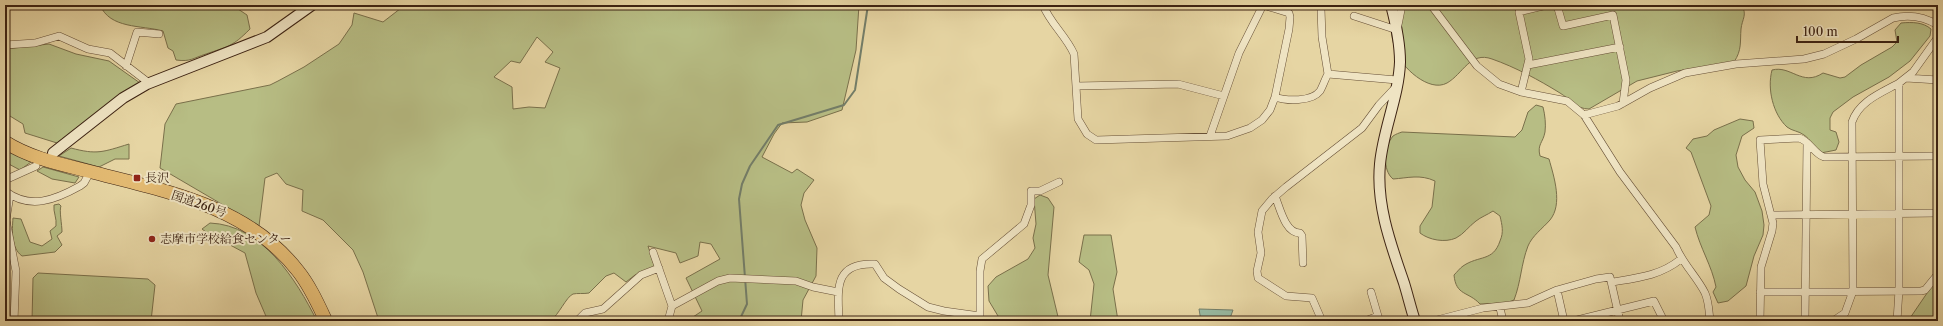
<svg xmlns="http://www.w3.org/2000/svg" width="1943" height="326" font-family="'Libre Caslon Text','Noto Serif JP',serif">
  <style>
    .green { fill: #b7bd84; stroke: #7a704b; fill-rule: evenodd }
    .water { fill: #97b9a1; stroke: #737d68 }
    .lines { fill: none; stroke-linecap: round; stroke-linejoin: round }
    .stream { stroke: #737d68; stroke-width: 2 }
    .street-casing { stroke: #664f36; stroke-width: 8 }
    .secondary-casing { stroke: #3c2212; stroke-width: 12 }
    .highway-casing { stroke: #3c2212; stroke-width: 14 }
    .street { stroke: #efe4c3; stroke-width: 7 }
    .secondary { stroke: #efe4c3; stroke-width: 10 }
    .highway { stroke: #e3ba72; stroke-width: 13 }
    .poi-dot { fill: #8f2418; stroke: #efe4c3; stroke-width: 1.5 }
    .labels { text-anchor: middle; stroke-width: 4; stroke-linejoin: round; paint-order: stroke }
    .poi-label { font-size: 12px; fill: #3c2212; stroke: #efe4c3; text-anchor: start }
    .street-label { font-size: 12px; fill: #3c2212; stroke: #efe4c3 }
  </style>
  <rect width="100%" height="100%" fill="#e6d5a3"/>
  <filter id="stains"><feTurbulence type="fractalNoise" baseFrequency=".005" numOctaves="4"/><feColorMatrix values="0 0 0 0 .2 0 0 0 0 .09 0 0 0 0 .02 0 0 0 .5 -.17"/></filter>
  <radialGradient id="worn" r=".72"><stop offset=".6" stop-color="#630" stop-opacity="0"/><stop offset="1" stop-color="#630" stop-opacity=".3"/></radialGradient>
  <!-- green -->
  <path class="green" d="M100 5H232L247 15 250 29C232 47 229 46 206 54 193 58 191 62 176 60L173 51 168 48 163 31C141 25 110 29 100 5Z
    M405 5H859L856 50 842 110 807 122 782 123 774 134 762 157 792 173 797 169 814 180 804 193 801 205 805 220 817 248 816 276 803 300 801 321H687L702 311 686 278 720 259 711 244 700 242 698 256 680 263 676 253 648 246 655 268 635 275 626 282 614 273 606 276 589 293C584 294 577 293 573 294 566 297 559 315 550 321H379L363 272 353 250 323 220 302 211 303 190 286 184 277 173 265 178 259 226 160 168 165 124 176 104 270 85 278 81 304 67 339 44 352 25 354 13 383 22ZM537 37 553 52 545 62 560 68 545 108 529 107 513 109 512 87 494 77 511 61 520 63Z
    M1387 5H1741C1748 14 1742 19 1741 29 1740 42 1742 50 1734 62L1677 71 1637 81 1589 109C1576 109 1570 99 1560 93 1539 80 1515 67 1492 59 1470 51 1463 74 1447 83 1429 93 1401 67 1395 50 1391 36 1390 20 1387 5Z
    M1901 23C1912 22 1923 22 1931 29L1930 36 1910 61 1889 77 1853 97 1833 112 1830 118V130L1836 132 1839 142 1836 150 1821 153C1815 148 1810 139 1804 135 1799 131 1792 131 1787 127 1773 114 1767 89 1772 70 1791 65 1802 87 1823 73L1840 78 1845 77 1861 65 1892 47 1897 42 1895 30Z
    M49 44 76 54 109 61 140 83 121 94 57 143 25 133 23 124 5 113V49Z
    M1536 105 1543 107C1545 115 1546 124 1545 132 1543 143 1537 144 1540 156L1549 159C1554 177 1563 204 1550 220 1543 228 1532 236 1528 246 1521 264 1521 282 1514 300L1506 303 1480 304C1468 291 1456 296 1454 275 1457 272 1460 268 1463 266 1479 255 1493 262 1500 241 1504 232 1502 225 1500 216L1493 211C1487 215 1481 217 1476 221 1469 226 1464 234 1456 238 1445 243 1429 240 1420 233V226L1432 207 1435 181C1420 174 1408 178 1393 179 1382 170 1384 147 1393 136 1396 134 1399 133 1402 132L1515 137 1522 130 1528 112Z
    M1740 119 1753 121 1754 128 1742 136 1736 155 1738 167 1745 180 1755 192 1762 211 1764 225 1763 235 1754 256 1746 286 1728 301 1718 303 1713 292 1716 287C1712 266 1700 248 1695 227L1709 215 1711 206 1691 152 1686 148 1693 139 1707 136 1714 130Z
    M129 144V159H115L99 167 59 156 71 148C97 155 103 152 129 144Z
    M5 149 31 162 20 170 5 162Z
    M43 167 79 177 75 183 52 179 37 171Z
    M1040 195 1048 198 1054 207 1048 275 1059 321H1001L989 301 988 286 996 277 1028 259 1035 248 1033 238 1036 224 1034 199Z
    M59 204 61 206C59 210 62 225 62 232L57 236 62 245 55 252 22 256C11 248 12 231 13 218L21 219 30 242 42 246 52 239 50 231 56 226C57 218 53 212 54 205Z
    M210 223C262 225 296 279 317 321H268L256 293 245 253 206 232 202 229Z
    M1084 235H1111L1117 272 1113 289 1118 321H1090L1094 284 1089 270 1079 262Z
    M38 273 148 279 155 285 151 321H32L33 278Z
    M1938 277V321H1908Z"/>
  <!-- water -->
  <path class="water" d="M1199 309 1233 310 1229 321H1201Z"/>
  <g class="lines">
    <!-- stream -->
    <path class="stream" d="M739 321 747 304 739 199 742 184 750 166 778 125 844 105 855 90 868 5"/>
    <!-- street casing -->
    <g class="street-casing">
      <path id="street" d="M1043 5C1050 23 1066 36 1074 54L1078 119 1087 134 1096 140 1227 136 1250 128 1262 120 1270 110 1275 97 1289 29 1290 17 1289 13 1263 5 1239 53 1210 136
        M1431 5 1477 66 1499 84 1521 92 1567 101 1584 115 1620 172 1676 247C1683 264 1697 277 1705 293 1709 302 1709 312 1710 321
        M1557 5 1563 26 1613 15 1626 80 1623 103
        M1321 9 1322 37 1328 74 1397 80
        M1354 16 1397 30 1402 5
        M5 45 35 43 59 36 88 49 110 53 149 83
        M1528 65 1620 47
        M126 66 137 32 159 34
        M1906 78 1938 80
        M1076 86 1178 84 1224 96
        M1521 92 1529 59 1519 12 1547 5
        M1275 97C1286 101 1312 102 1320 91 1323 86 1325 79 1328 74
        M1584 115 1618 106 1650 88 1685 73 1736 64 1804 59 1824 54 1856 39 1893 18C1909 14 1923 16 1938 25
        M5 180 36 166
        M5 191C30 210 55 200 80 186L84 183 90 172
        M10 195 6 220 16 271 14 321
        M1275 196C1280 208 1285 233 1300 233L1302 236 1303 263
        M1771 215 1938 213
        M653 252 672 306
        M1612 282C1637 278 1660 276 1681 259
        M1557 290 1564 321
        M1371 292 1378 316
        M1760 292 1921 291 1925 290 1938 274
        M1500 308 1503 321
        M577 321 585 313 603 309 641 275 659 268
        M668 321 672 306 718 281 730 278 796 281 813 287 838 292
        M839 321C838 290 833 262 875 264L884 278 899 289 928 307 944 311 980 316V271L982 259 1024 224 1031 205V191H1040L1059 182
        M1322 321 1312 298 1286 296 1258 278 1257 271 1261 253 1258 232 1262 211 1272 199 1286 187 1362 128 1379 105 1395 88
        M1365 321 1378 316 1380 321
        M1433 321 1483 308 1528 303 1557 290 1596 279 1610 277 1620 321
        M1573 321 1654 301 1664 321
        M1760 321 1761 267 1772 231 1773 223 1763 184 1760 140 1799 138C1810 141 1814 154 1824 157L1938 156
        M1805 321 1807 143
        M1833 321 1845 313 1853 291 1852 122C1859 101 1881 93 1899 83
        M1897 321 1899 290V83L1913 72 1938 37"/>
    </g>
    <!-- secondary casing -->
    <g class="secondary-casing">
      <path id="secondary" d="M1391 5C1396 24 1400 43 1400 62 1399 96 1383 130 1380 164 1376 205 1391 245 1404 283 1408 296 1411 309 1415 321
        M53 153 123 98 147 84 267 37 312 5"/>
    </g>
    <!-- highway casing -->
    <g class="highway-casing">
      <path id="highway" d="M5 142C30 158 60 164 88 171 164 191 247 205 298 271 310 286 318 304 326 321"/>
    </g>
    <!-- street -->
    <use href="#street" class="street"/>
    <!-- secondary -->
    <use href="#secondary" class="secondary"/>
    <!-- highway -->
    <use href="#highway" class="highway"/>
  </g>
  <!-- markers -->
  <g class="poi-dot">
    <rect x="133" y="174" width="8" height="8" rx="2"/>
    <circle cx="152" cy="239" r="4"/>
  </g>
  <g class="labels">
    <!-- poi labels -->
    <g class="poi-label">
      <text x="145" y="182">長沢</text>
      <text x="160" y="243">志摩市学校給食センター</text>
    </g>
    <!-- street labels -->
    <g class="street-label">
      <text transform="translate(199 204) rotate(19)" y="4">国道260号</text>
    </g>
  </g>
  <!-- margin -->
  <rect width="1943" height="326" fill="none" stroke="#e6d5a3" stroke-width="20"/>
  <rect x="6" y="6" width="1931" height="314" fill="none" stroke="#3c2212" stroke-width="2"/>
  <rect x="10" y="10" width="1923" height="306" fill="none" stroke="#3c2212"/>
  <!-- scale -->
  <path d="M1797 36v6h101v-6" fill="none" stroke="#3c2212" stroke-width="2"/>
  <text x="1803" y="36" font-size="12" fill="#3c2212" stroke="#efe4c3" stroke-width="3" paint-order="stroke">100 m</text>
  <rect width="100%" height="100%" filter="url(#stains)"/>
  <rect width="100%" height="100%" fill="url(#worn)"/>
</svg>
